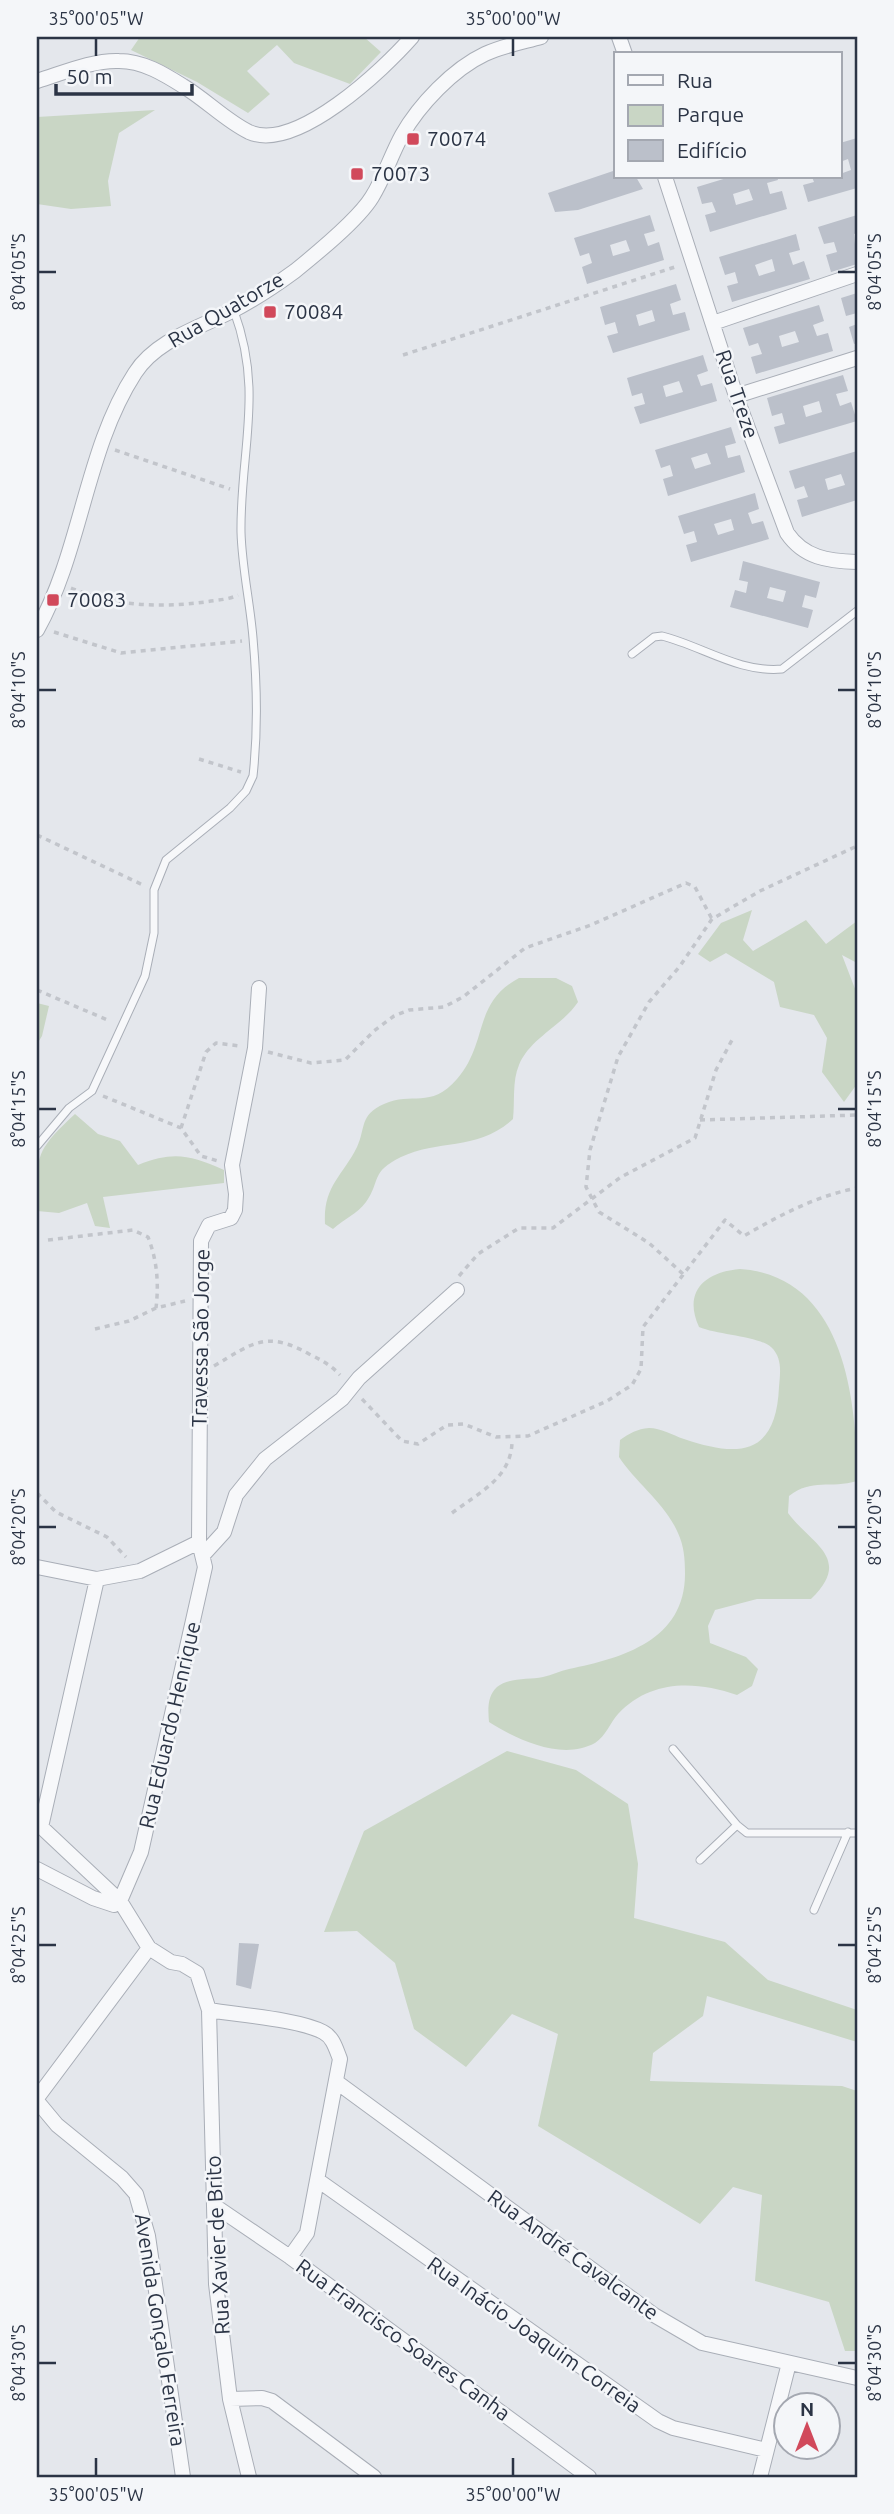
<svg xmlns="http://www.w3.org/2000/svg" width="894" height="2514" font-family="Ubuntu,sans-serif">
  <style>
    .green { fill: #c9d6c5 }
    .building { fill: #bbc0ca; fill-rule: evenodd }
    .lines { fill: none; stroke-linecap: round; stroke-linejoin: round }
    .lane-casing { stroke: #a9aeb7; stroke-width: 9 }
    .street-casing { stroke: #a9aeb7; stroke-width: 16 }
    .path { stroke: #c2c5cb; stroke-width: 3.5; stroke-dasharray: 5 5; stroke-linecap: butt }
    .lane { stroke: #f7f8fa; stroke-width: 7 }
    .street { stroke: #f7f8fa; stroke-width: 14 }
    .ticks { fill: none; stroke: #2b3445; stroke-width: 2.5 }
    .poi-dot { fill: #d1495b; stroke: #f4f6f9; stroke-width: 2.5 }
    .labels { text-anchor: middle; stroke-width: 5; stroke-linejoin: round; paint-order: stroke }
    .poi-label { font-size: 21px; fill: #2b3445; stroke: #f4f6f9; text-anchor: start }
    .street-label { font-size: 21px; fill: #2b3445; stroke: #f4f6f9 }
    .neatline { fill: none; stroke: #2b3445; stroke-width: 2.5 }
    .ticks-label { font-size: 18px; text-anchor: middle; fill: #2b3445 }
  </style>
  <rect width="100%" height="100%" fill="#e4e7ec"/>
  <!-- green -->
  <path class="green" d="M140 37H364L381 52 350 84 294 63 277 45 247 71 270 94 248 113 197 82 131 50Z
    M155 110 119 133 108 181 111 206 71 209 37 204V117Z
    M752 910 743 940 753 951 806 920 826 944 857 921V963L842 955 857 994V1084L844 1102 822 1072 827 1038 814 1015 780 1007 774 982 726 953 710 962 698 954 721 923Z
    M519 978H556L572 986 578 1002C562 1026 530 1038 519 1065 512 1081 515 1102 513 1119 478 1151 438 1139 401 1157 370 1172 381 1181 366 1202 357 1214 344 1219 333 1229L325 1224C323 1186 342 1177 357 1147 366 1128 359 1115 384 1104 412 1091 430 1110 457 1079 489 1042 472 1003 519 978Z
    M37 1003 49 1006 42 1036 37 1044Z
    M75 1114 98 1134 120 1141 138 1165C174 1151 189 1155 224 1170V1183L103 1197 110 1228 95 1226 87 1203 59 1213 37 1211C37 1156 33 1153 75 1114Z
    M740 1269C845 1276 857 1401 857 1481 830 1489 812 1478 789 1496L788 1513C812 1545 853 1558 811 1599H757L715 1610 708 1626 710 1643 746 1657 758 1669 752 1686 737 1695C696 1681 651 1679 618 1714 610 1723 606 1736 595 1743 562 1761 517 1740 489 1722 488 1710 487 1696 497 1687 509 1677 529 1680 543 1677 552 1675 560 1671 569 1669 623 1658 685 1640 685 1574 685 1559 684 1546 678 1533 665 1503 636 1483 619 1457L620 1440C630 1433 637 1429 649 1428 661 1428 672 1435 684 1439 740 1458 776 1455 779 1387 780 1374 783 1358 771 1347 758 1336 718 1335 699 1327 683 1292 704 1272 740 1269Z
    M507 1751 576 1770 628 1804 638 1864 634 1918 725 1942 768 1980 857 2010V2042L707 1996 703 2016 653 2053 650 2081 842 2086 857 2091V2351H845L829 2302 755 2281 762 2195 733 2187 700 2224 538 2126 558 2034 512 2014 466 2067 414 2029 395 1963 357 1931 324 1932 364 1831Z"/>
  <!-- building -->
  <path class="building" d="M857 138V188L808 202 803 185 814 182 812 177H840V174L851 170 848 159 840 162V143Z
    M616 170V177H636L643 189 578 210 555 212 548 193Z
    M730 177H777L778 180 767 183 770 194 782 191 787 209 710 232 705 215 716 212 712 202 702 204 697 187ZM749 189 753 200 736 205 733 194Z
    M650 215 655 231 644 234 648 246 659 242 664 260 587 284 582 267 592 263 589 253 580 256 574 238ZM626 240 630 251 613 256 610 245Z
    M857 215V233L854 234 857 264 831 272 826 255 837 252 834 242 824 244 818 227Z
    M796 234 800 250 789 253 793 265 804 261 810 279 732 302 727 286 738 283 735 272 725 275 719 257ZM772 259 775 271 759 276 755 265Z
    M676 284 681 300 670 304 673 315 685 312 690 330 613 353 607 336 618 333 615 322 605 325 600 307ZM652 310 655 321 639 326 636 315Z
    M857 293V313L846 316 841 298Z
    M819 305 824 321 813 325 817 336 828 333 833 351 756 374 751 357 762 354 758 343 749 346 743 328ZM795 331 799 342 782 347 779 336Z
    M857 324V343L854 344 849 327Z
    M703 355 708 371 697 375 701 386 712 383 717 401 640 424 634 407 645 404 642 393 632 396 627 378ZM679 381 683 392 666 397 663 386Z
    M843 375 848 391 836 394 840 406 851 402 857 421 779 444 774 427 785 424 782 413 772 416 767 398ZM819 401 822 412 806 417 803 406Z
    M731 427 736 443 725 446 728 458 740 455 745 472 668 496 663 479 673 476 670 465 661 468 655 450ZM707 453 711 464 695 469 691 458Z
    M857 451V500L802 517 797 500 808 497 804 486 795 489 789 471ZM841 474 845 485 828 490 825 479Z
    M755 493 759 509 748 513 752 524 763 521 769 539 691 562 686 545 697 542 694 531 684 534 678 516ZM731 519 734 530 718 535 714 524Z
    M743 561 820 582 816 598 805 595 802 607 813 610 808 628 730 607 735 590 746 593 748 582 739 580ZM770 587 786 591 783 602 767 598Z
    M239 1943 259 1944 251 1989 236 1985Z"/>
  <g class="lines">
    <!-- lane casing -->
    <g class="lane-casing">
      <path id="lane" d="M632 654 654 637 662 636C702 646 739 673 782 669L857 611
        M37 1146 69 1108 92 1091 145 976 154 933V890L166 860 230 808 246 791 253 776C258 731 257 683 253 638 250 602 242 568 241 532 240 451 264 392 234 311
        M673 1749 737 1825 747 1833H857
        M700 1860 737 1825
        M814 1910 848 1832"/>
    </g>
    <!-- street casing -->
    <g class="street-casing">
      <path id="street" d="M619 37 625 54
        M37 81C63 73 92 60 119 61 143 61 164 74 183 86 205 99 226 121 249 132 296 153 384 69 412 37
        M665 177 736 396 787 533C804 558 828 561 857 562
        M713 323 857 274
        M736 396 857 358
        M37 630C82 550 85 450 135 373 156 340 199 328 232 311 253 300 276 285 295 271 316 254 358 220 372 197 384 178 391 155 402 135 419 105 453 69 485 54 502 46 523 42 541 37
        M203 1555 224 1532 236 1495 265 1459 342 1399 359 1378 457 1290
        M37 1567 97 1579 140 1571 199 1542
        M37 1823 120 1901 149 1948 171 1962 182 1964 197 1973 209 2010 216 2284 230 2399 249 2477
        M41 1827 97 1579
        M37 1869 93 1898 114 1905 120 1901 141 1852 205 1567 199 1542 201 1241 209 1225 231 1218 235 1210 236 1194 232 1165 255 1048 259 988
        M209 2010C238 2015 298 2019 323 2032 333 2037 336 2049 340 2059L307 2233 290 2257
        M338 2083 654 2315 702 2343 857 2378
        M37 2098 149 1948
        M37 2101 57 2125 122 2178 136 2194 148 2236 183 2477
        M319 2181 658 2421 673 2428 766 2450
        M215 2206 290 2257 589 2477
        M230 2399 262 2398 272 2401 374 2477
        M760 2477 789 2363"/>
    </g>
    <!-- path -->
    <path class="path" d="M403 355 678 266
      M115 450 230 489
      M71 588C115 606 158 608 205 602 216 600 228 600 238 595
      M54 632 121 653 242 641
      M199 759 241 772
      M37 835 143 885
      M37 990 110 1021
      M268 1052 311 1063 345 1060 374 1031 394 1016 409 1010 444 1007 463 997 525 948 591 925 686 883 695 887 712 919
      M103 1096 181 1128 201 1156 218 1161
      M700 1120 857 1115
      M181 1128 206 1052 216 1043 240 1046
      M48 1240 133 1230 148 1237C157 1260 159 1283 156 1308
      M683 1274 649 1243 599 1212 586 1187 590 1150 618 1057 649 1002 680 966 712 919 760 891 857 846
      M459 1276 478 1254 519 1228H553L621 1177 695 1138 716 1070 732 1040
      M95 1329 129 1321 156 1308 185 1301
      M214 1366C253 1343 266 1330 309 1354 321 1360 331 1365 340 1375
      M362 1399 402 1441 418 1444 447 1425 464 1424 496 1437 528 1436 607 1401 632 1385 641 1369 643 1327 725 1220 744 1236C780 1215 816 1196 857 1188
      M37 1493 56 1512 107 1537 126 1557
      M452 1513C480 1492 513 1477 512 1439"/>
    <!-- lane -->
    <use href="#lane" class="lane"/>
    <!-- street -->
    <use href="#street" class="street"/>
  </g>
  <!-- ticks -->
  <path class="ticks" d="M96 38V56M513 38V56M38 272H56M838 272H856M38 690H56M838 690H856M38 1109H56M838 1109H856M38 1527H56M838 1527H856M38 1945H56M838 1945H856M38 2363H56M838 2363H856M96 2458V2476M513 2458V2476"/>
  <!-- markers -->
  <g class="poi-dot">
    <rect x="406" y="132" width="14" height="14" rx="3.5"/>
    <rect x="350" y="167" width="14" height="14" rx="3.5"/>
    <rect x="263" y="305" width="14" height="14" rx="3.5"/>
    <rect x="46" y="593" width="14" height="14" rx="3.5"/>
  </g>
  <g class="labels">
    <!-- poi labels -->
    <g class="poi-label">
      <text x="427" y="146">70074</text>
      <text x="371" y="181">70073</text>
      <text x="284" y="319">70084</text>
      <text x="67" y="607">70083</text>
    </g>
    <!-- street labels -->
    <g class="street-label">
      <text transform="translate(226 310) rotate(-30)" y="7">Rua Quatorze</text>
      <text transform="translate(737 394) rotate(71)" y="7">Rua Treze</text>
      <text transform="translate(201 1338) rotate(-89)" y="7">Travessa São Jorge</text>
      <text transform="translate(170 1725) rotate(-77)" y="7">Rua Eduardo Henrique</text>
      <text transform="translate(218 2245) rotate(-93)" y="7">Rua Xavier de Brito</text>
      <text transform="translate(573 2255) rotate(36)" y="7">Rua André Cavalcante</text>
      <text transform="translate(160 2330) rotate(81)" y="7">Avenida Gonçalo Ferreira</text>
      <text transform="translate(534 2335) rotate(35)" y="7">Rua Inácio Joaquim Correia</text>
      <text transform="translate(403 2340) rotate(36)" y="7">Rua Francisco Soares Canha</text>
    </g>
  </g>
  <!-- border -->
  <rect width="894" height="2514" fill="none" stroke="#f4f6f9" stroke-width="77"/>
  <!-- legend -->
  <rect x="614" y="52" width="228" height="126" fill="#f4f6f9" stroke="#a4a8b1" stroke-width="2"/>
  <rect x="628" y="75" width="35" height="10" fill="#f7f8fa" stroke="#a4a8b1" stroke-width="2"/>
  <text x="677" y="88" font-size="21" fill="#2b3445">Rua</text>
  <rect x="628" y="105" width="35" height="21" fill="#c9d6c5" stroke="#a4a8b1" stroke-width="2"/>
  <text x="677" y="122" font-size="21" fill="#2b3445">Parque</text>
  <rect x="628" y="140" width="35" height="21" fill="#bbc0ca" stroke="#a4a8b1" stroke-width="2"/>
  <text x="677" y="158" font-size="21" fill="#2b3445">Edifício</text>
  <!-- north arrow -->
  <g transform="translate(807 2426)"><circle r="33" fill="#f4f6f9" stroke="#a4a8b1" stroke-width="2"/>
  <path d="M0-5L12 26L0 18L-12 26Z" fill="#d1495b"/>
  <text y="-10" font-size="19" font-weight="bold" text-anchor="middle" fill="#2b3445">N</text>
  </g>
  <!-- scale -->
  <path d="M56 84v10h136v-10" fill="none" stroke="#2b3445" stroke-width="3.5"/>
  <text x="66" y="84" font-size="21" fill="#2b3445" stroke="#f4f6f9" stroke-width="5" paint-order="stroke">50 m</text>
  <rect x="38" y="38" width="818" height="2438" class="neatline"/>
  <g class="ticks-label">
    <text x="96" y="25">35°00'05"W</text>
    <text x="513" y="25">35°00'00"W</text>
    <text transform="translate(19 272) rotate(-90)" y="6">8°04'05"S</text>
    <text transform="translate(875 272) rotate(-90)" y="6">8°04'05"S</text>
    <text transform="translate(19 690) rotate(-90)" y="6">8°04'10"S</text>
    <text transform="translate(875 690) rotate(-90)" y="6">8°04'10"S</text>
    <text transform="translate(19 1109) rotate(-90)" y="6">8°04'15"S</text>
    <text transform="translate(875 1109) rotate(-90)" y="6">8°04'15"S</text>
    <text transform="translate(19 1527) rotate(-90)" y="6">8°04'20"S</text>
    <text transform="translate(875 1527) rotate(-90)" y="6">8°04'20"S</text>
    <text transform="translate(19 1945) rotate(-90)" y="6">8°04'25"S</text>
    <text transform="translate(875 1945) rotate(-90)" y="6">8°04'25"S</text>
    <text transform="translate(19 2363) rotate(-90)" y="6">8°04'30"S</text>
    <text transform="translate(875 2363) rotate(-90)" y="6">8°04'30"S</text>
    <text x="96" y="2501">35°00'05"W</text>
    <text x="513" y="2501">35°00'00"W</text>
  </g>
</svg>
